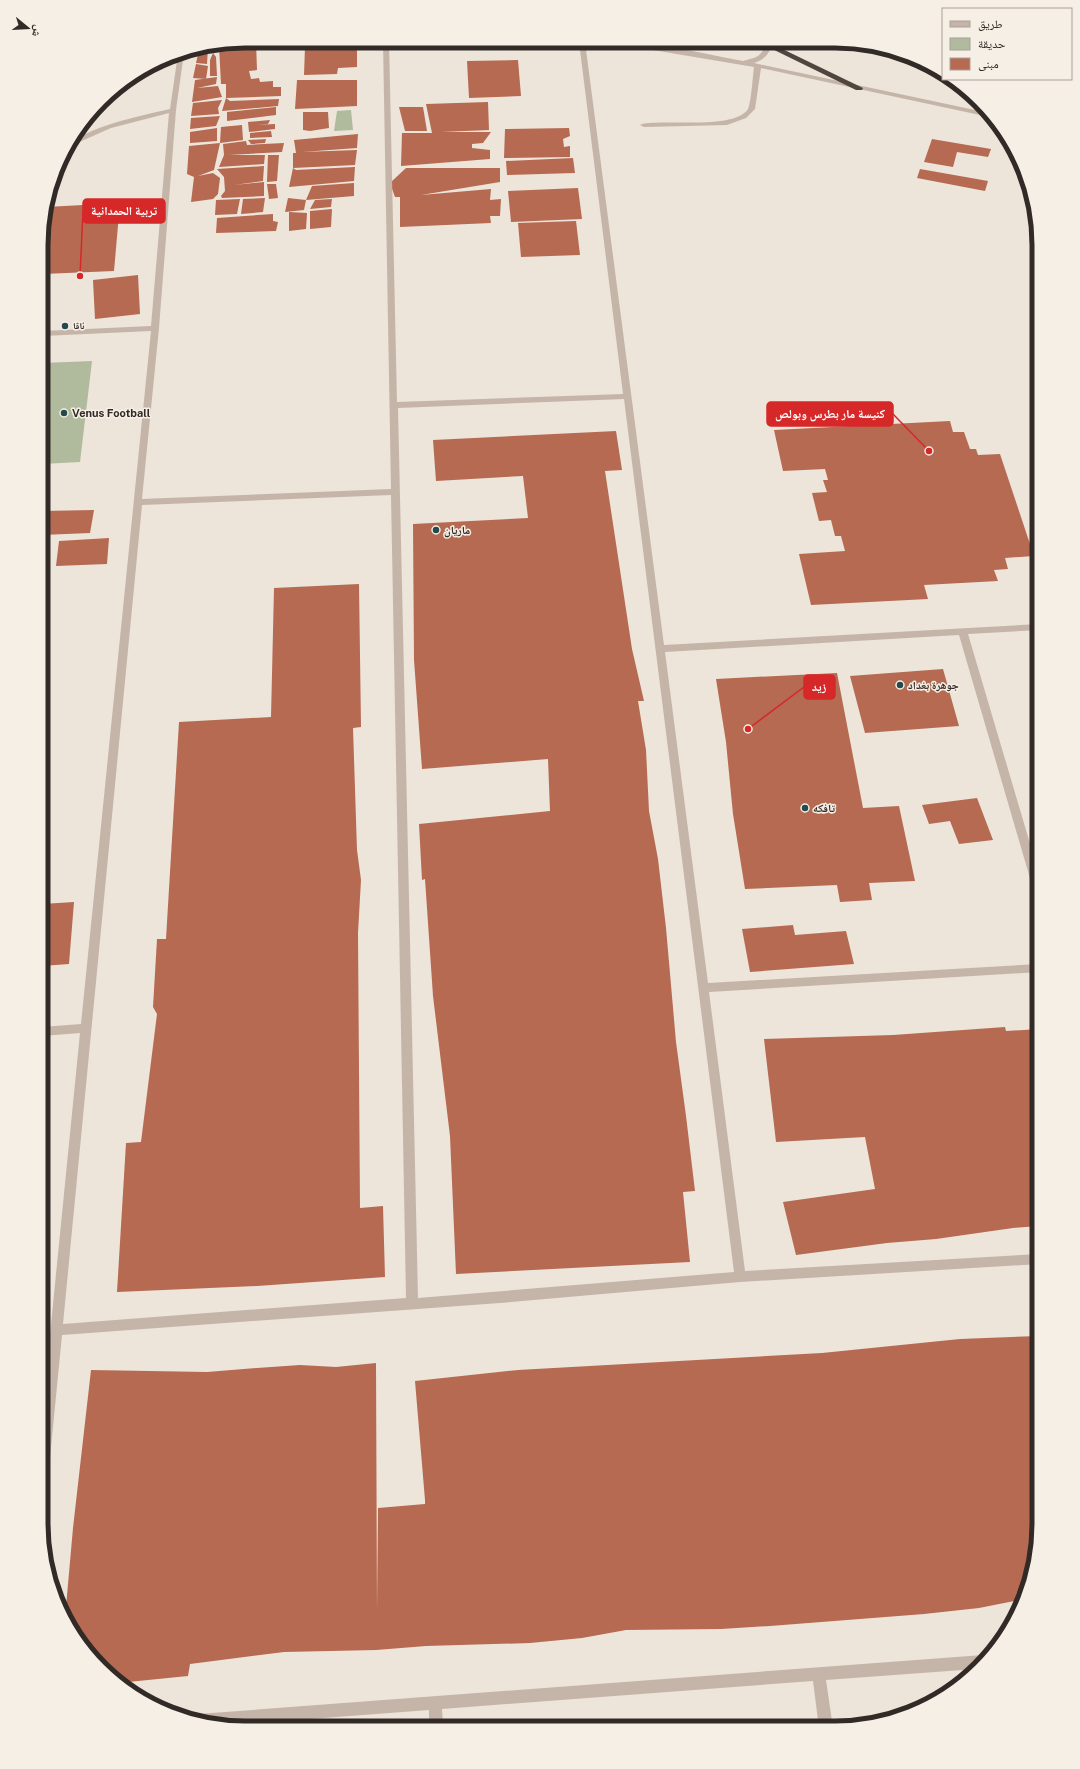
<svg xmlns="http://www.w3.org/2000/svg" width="1080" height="1769" font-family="'Public Sans','Noto Naskh Arabic',sans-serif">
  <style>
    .green { fill: #b0ba9c }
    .building { fill: #b56a51 }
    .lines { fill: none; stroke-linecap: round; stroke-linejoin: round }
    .minor { fill: #c4b5a8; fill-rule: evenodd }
    .highway { fill: #51453f; fill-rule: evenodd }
    .poi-dot { fill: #234a4d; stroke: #f6efe6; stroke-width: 1.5 }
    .labels { text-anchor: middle; stroke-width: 3; stroke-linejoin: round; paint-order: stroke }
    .far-poi-label { font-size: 9px; font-weight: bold; fill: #322a27; stroke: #f6efe6; text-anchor: start }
    .poi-label { font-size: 11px; font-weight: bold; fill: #322a27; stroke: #f6efe6; text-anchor: start }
    .rim { fill: none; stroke: #322a27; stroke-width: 5 }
    .leader { fill: none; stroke: #d62828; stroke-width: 1.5 }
    .callout-dot { fill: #d62828; stroke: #f6efe6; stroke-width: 1.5 }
    .callout { fill: #d62828; stroke: #d62828; stroke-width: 1.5 }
    .callout-label { font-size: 12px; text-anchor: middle; font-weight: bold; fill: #fff }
  </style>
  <rect width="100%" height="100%" fill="#ede4da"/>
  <!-- green -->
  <path class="green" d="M837 43H862L913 57 919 60Z
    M351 110 353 130 334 131 337 111Z
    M92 361 80 462 42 464 43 363Z"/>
  <!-- building -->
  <path class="building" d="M240 42H256L257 70 249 71 251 79 259 78 260 82 273 81V87H281V96L226 98V84H221L219 46Z
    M357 46V67L338 68 337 74 304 75 305 47Z
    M208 48 207 64 196 63 199 50Z
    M213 53 216 57 217 76H210V60Z
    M518 60 521 96 469 98 467 61Z
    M196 64 208 66 206 79 193 78Z
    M217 77 216 84 197 88 218 86 222 97 192 102 195 80Z
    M297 80H357V106L295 109Z
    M226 98 230 101 279 99 278 106 222 111Z
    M222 100 218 108 219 114 191 116 193 103Z
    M488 102 489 130 441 132H491L483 143 472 144V148L490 150V159L401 166 402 133H432L426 104Z
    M276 107V115L227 121V112Z
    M399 107H423L427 131H405Z
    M303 112H328L329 128 310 131 303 130Z
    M220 116 216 126 190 129 191 118Z
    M270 120 268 124 256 125 275 124V129L249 132 248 122Z
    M242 125 243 140 220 143 221 127Z
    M217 128V141L190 143V132Z
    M569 128 570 136 563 139 564 147 570 146V157L504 158 505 129Z
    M271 131 272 137 250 138V133Z
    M358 134 357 148 302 152 357 150 355 165 293 168 296 170 355 167 354 181 289 187 293 168V153H296L294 140Z
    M266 139 265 143 251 144 248 140Z
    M932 139 991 149 988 157 957 152 953 167 924 162Z
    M246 141 247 145 284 143 282 152 229 155H265L264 164 219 167 224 155 223 144Z
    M220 143 214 170 198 176 213 173 220 178 218 194 213 199 191 202 194 177 187 174 189 146Z
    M268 155H279L277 181 267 182Z
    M573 158 575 173 507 175 506 161Z
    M264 166 263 181 234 185 264 182V196L222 198 221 196 225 191 224 177 217 169Z
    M406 168H500V182L421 195 491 189 490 200 501 199 500 216H490L491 223 400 227V197H395L390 183Z
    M920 169 988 181 985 191 917 178Z
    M354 183V196L306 200 312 186Z
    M267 184H276L278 198 269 199Z
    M578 188 582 219 511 222 508 191Z
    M265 198 263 212 241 214 243 199Z
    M288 198 306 200 304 210 285 212Z
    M240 199 237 214 215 215 216 200Z
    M332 199 331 207 310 209 315 200Z
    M120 203 114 271 43 274V218L46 207Z
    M332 209 331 227 310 229V211Z
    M289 212 307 213 306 229 289 231Z
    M273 214V221L278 222 276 231 216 233 217 218Z
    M576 221 580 255 521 257 518 223Z
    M138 275 140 314 95 319 93 280Z
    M950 421 953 432H964L970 449H976L978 455 1000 454 1034 556 1005 558 1008 569 994 570 998 581 924 585 928 599 811 605 799 554 845 551 841 536H835L831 520 819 521 812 493 827 492 823 480H828L825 469 783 471 774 430Z
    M616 431 622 470 605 471 632 649 644 701H638L646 750 649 811 658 859 666 928 676 1042 686 1116 695 1191 683 1192 690 1262 456 1274 450 1136 433 996 425 879 422 880 419 824 550 811 548 759 422 769 414 660 413 524 528 518 523 476 436 481 433 440Z
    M94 510 90 533 42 535V511Z
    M109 538 107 564 56 566 59 541Z
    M359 584 361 727 353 728 357 850 361 880 358 933 360 1208 383 1206 385 1277 257 1286 117 1292 126 1143 141 1142 157 1014 153 1007 157 939H166L179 722 271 717 274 588Z
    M943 669 959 726 865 733 850 676Z
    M837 673 863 808 899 806 915 881 869 883 872 900 840 902 837 885 745 889 733 814 726 742 716 679Z
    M977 798 993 840 959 844 950 821 929 824 922 805Z
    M74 902 69 964 42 966V904Z
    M793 925 795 935 846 931 854 964 750 972 742 929Z
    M1005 1027 1006 1031 1039 1029V1226L1013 1228 936 1239 887 1243 796 1255 783 1202 875 1189 865 1137 776 1142 764 1039 893 1035Z
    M1039 1336V1538L1024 1599 979 1608 924 1614 770 1626 721 1629 626 1630 582 1638 530 1643 426 1646 376 1650 284 1652 190 1664 188 1676 118 1683 83 1648 65 1618 73 1528 91 1370 207 1372 257 1368 300 1365 336 1367 376 1363 377 1611 378 1508 425 1504V1500L415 1381 518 1370 822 1353 960 1339Z"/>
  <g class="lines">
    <!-- minor -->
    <path class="minor" d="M383 41H389L397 402 623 394 579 42H585L664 645 1039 624V630L968 634 1039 874V896L1035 895 1034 892 959 635 665 652 708 983 1039 964V972L709 992 745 1271 1039 1254V1264L740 1282 500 1303 62 1335 47 1488 45 1492 41 1494V1425L80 1033 42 1036V1027L81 1024 151 331 43 336V331L151 326 169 113 111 128 68 147C83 127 144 115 170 109L178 54 184 53 176 110 159 328 142 499 391 489ZM624 399 734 1272 418 1298 398 408ZM391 495 406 1298 63 1324 142 505Z
      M614 42C657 42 701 53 743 61 753 58 760 58 764 48L757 42H765L771 47C768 56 763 60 754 63L989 113 994 118 761 68 755 109 746 118 727 125 644 127 640 125 642 124C665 119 735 130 748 109 751 103 753 75 754 67L617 44Z
      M983 1655 988 1657 976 1669 826 1680 833 1728H819L813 1681 442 1709 443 1727H429V1710L218 1726 192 1719 193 1716 198 1714Z"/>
    <!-- highway -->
    <path class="highway" d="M758 42 770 43 863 88 862 90H856Z"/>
  </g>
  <!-- markers -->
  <g class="poi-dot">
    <circle cx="65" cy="326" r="4"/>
    <circle cx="64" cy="413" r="4"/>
    <circle cx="436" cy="530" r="4"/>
    <circle cx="900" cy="685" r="4"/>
    <circle cx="805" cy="808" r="4"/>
  </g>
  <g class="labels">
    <!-- far-poi labels -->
    <g class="far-poi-label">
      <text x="73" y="329">ئاڤا</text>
    </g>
    <!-- poi labels -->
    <g class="poi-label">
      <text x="72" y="417">Venus Football</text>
      <text x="444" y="534">ماريان</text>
      <text x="908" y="689">جوهرة بغداد</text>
      <text x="813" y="812">تافكه</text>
    </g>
  </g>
  <!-- crop -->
  <path d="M0 0H1080V1769H0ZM245 48H835A197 197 0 0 1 1032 245V1524A197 197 0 0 1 835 1721H245A197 197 0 0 1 48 1524V245A197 197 0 0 1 245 48Z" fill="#f6efe6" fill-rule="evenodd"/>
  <path class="rim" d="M245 48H835A197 197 0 0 1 1032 245V1524A197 197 0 0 1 835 1721H245A197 197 0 0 1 48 1524V245A197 197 0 0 1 245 48Z"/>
  <!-- callouts -->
  <path class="leader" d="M80 276L83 211M929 451L893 414M748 729L804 687"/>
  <g class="callout-dot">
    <circle cx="80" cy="276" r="4"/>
    <circle cx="929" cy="451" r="4"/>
    <circle cx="748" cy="729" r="4"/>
  </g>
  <g class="callout">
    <rect x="83" y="199" width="82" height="24" rx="4"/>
    <rect x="767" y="402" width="126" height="24" rx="4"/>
    <rect x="804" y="675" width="31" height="24" rx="4"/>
  </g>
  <g class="callout-label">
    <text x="124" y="215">تربية الحمدانية</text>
    <text x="830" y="418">كنيسة مار بطرس وبولص</text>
    <text x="819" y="691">زيد</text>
  </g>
  <!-- legend -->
  <rect x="942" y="8" width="130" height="72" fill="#f6efe6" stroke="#a8a09a"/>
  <rect x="950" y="21" width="20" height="6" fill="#c4b5a8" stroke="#a8a09a"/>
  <text x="978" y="28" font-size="12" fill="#322a27">طريق</text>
  <rect x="950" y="38" width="20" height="12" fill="#b0ba9c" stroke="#a8a09a"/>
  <text x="978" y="48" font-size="12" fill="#322a27">حديقة</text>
  <rect x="950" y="58" width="20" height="12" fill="#b56a51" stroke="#a8a09a"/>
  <text x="978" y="68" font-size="12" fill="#322a27">مبنى</text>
  <!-- north arrow -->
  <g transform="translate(28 28) rotate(108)" stroke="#f6efe6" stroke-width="3" paint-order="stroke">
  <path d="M0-3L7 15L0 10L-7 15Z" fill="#322a27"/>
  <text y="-6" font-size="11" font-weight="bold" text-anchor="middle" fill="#322a27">ش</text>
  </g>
</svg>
